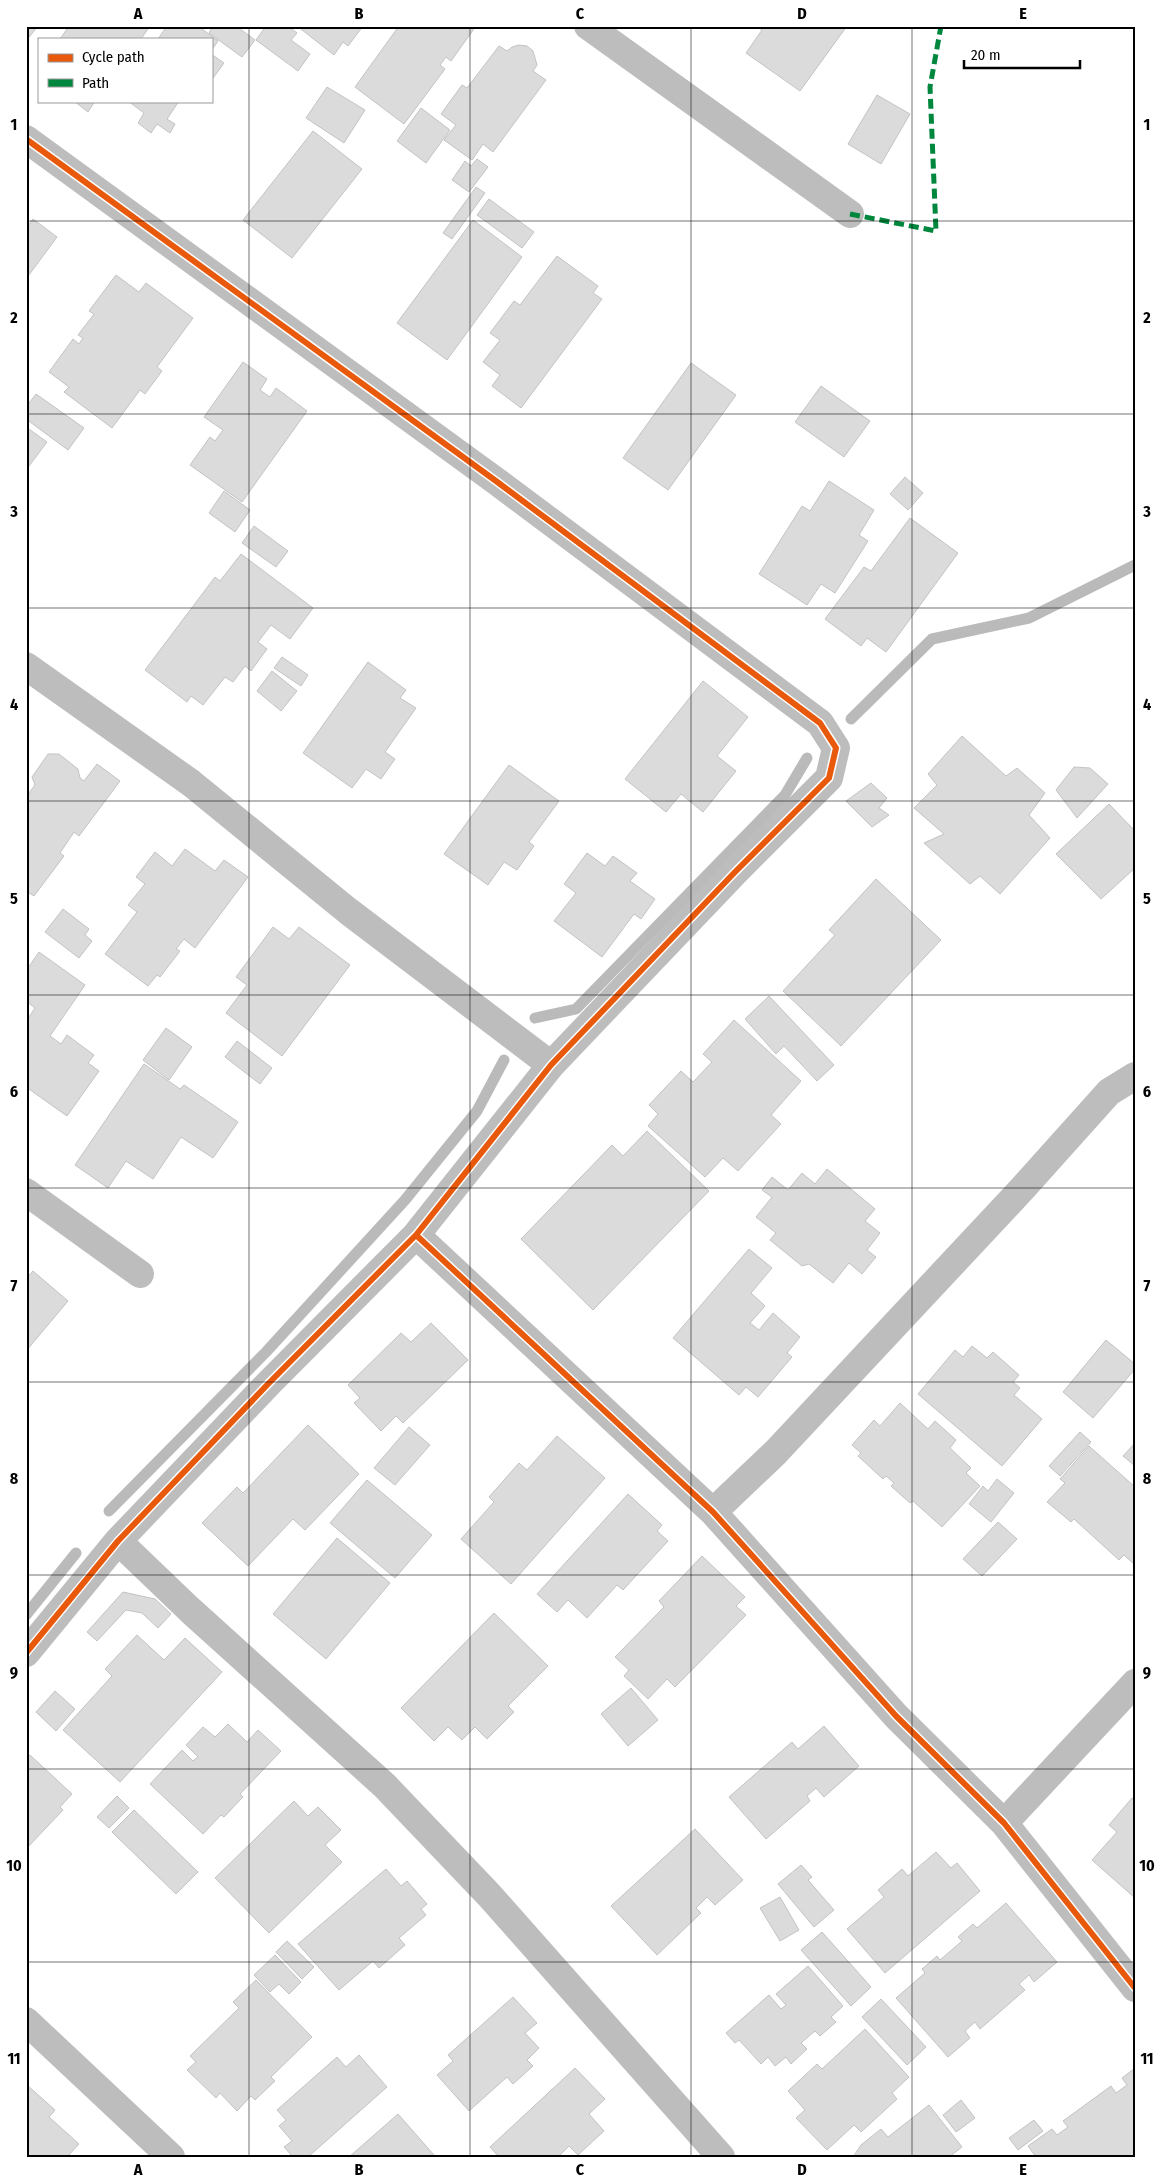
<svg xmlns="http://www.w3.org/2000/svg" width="1161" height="2183" font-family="'Fira Sans Condensed',sans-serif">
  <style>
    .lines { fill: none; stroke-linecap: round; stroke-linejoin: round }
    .stream { stroke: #bababa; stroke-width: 11 }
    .building { fill: #dbdbdb; stroke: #c3c3c3 }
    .minor { stroke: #bdbdbd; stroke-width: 28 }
    .quiet { stroke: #00873e; stroke-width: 5; stroke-dasharray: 10 5; stroke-linecap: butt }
    .cycleway-casing { stroke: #fff; stroke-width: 9 }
    .cycleway { stroke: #e8590c; stroke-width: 6 }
    .grid { fill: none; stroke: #000; stroke-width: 1; stroke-opacity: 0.55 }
    .neatline { fill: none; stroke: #000; stroke-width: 2 }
    .grid-label { font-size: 16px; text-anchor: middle; font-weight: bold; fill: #000 }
  </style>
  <rect width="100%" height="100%" fill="#fff"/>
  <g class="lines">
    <!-- stream -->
    <path class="stream" d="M851 719 932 639 1029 618 1135 565
      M535 1018 576 1009 785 795 807 758
      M109 1511 266 1352 405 1200 477 1111 504 1060
      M26 1615 76 1553"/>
  </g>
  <!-- building -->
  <path class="building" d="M26 26H38L26 41Z
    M69 26H150L141 39H60Z
    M167 26H198L218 41 211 51V39H158Z
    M213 26H236L255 40 242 57 209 33Z
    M266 26H288L297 33 291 40 310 54 298 71 256 40Z
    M297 26H363L348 46 343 42 334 55Z
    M399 26H476L451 61 446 57 440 65 445 69 404 124 355 87Z
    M756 26H847L800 91 746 53 762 30Z
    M519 45 527 46 533 51 537 65 533 71 546 80 493 152 483 144 472 160 444 140 456 125 441 114 462 85 467 88 499 46 507 51 512 47Z
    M211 54 224 63 211 81Z
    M327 87 365 110 344 143 306 118Z
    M877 95 910 114 881 164 848 144Z
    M74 101H95L88 112Z
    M128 101H179L167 119 175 124 170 133 157 124 151 133 138 123 144 113Z
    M421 108 450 130 426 163 397 141Z
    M313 131 362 169 292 258 243 220Z
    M477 159 488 167 469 192 452 180 465 161 471 166Z
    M476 187 485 193 452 239 443 233Z
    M489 199 534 232 522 248 477 215Z
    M33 219 57 237 26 279V225L28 226Z
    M473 220 522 257 447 360 397 323Z
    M557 256 598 286 593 293 602 299 521 408 492 386 500 375 483 362 500 340 490 333 514 301 520 305Z
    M116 275 139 292 146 283 193 318 157 367 162 371 145 394 140 390 112 428 64 392 69 387 49 372 73 339 79 344 83 338 78 335 94 314 89 311Z
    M243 362 267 379 260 390 270 397 276 388 307 411 242 502 190 465 210 437 215 441 223 430 204 417Z
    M691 363 736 395 668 490 623 458Z
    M821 386 870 421 844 457 795 422Z
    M36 394 84 428 68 450 26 419V407Z
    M26 427 47 442 26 470Z
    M905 477 923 493 908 510 890 494Z
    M829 481 874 510 859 535 868 541 835 593 821 584 807 605 759 574 802 506 810 511Z
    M224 491 250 510 235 532 209 513Z
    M910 518 958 553 886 652 867 638 861 646 825 619 864 567 871 571Z
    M254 526 288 551 276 567 242 543Z
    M241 554 313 608 290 639 271 625 258 642 267 649 251 671 245 666 233 682 225 677 203 705 191 696 187 702 145 670 215 577 220 581Z
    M282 657 308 675 301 686 274 668Z
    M368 662 406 690 400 698 416 708 385 752 395 759 381 779 366 769 352 788 303 753Z
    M272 671 297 691 281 711 257 691Z
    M703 681 748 717 717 756 736 771 703 812 681 794 666 812 625 779Z
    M962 736 1006 776 1017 768 1045 793 1029 815 1050 838 1000 894 980 876 970 884 924 843 944 834 914 808 937 785 928 774Z
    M48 754H59L78 769 80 778 84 781 97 764 120 781 79 836 74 832 60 853 64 856 34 896 26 891V797L35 785 32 777Z
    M509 765 559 801 529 842 534 846 517 870 504 862 488 885 444 854Z
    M1074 767 1090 768 1108 784 1077 818 1056 790Z
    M871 783 887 798 879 808 889 815 872 827 846 801Z
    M1109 804 1135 831V868L1101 899 1056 854Z
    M185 849 215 871 224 860 248 877 195 948 184 939 176 949 180 951 160 977 157 975 148 986 105 954 137 912 128 905 145 884 136 877 155 852 172 866Z
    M587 853 605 866 613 856 637 873 630 881 655 899 641 919 634 914 602 957 554 921 576 893 564 884Z
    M876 879 941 940 841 1046 783 991 835 935 829 930Z
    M63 909 89 929 85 935 92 941 79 958 45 932Z
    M273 927 289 939 299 927 350 965 282 1056 226 1013 247 985 236 977Z
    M39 952 85 985 50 1036 61 1044 67 1035 94 1055 88 1063 99 1071 67 1116 26 1087V1016L29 1017 35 1008 26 1001V971Z
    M769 996 834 1065 817 1081 784 1046 776 1054 745 1019Z
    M734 1020 801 1081 771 1115 781 1124 738 1171 723 1158 705 1177 648 1126 658 1114 649 1105 681 1071 693 1082 712 1062 703 1054Z
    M166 1028 192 1047 169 1080 143 1060Z
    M237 1041 272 1068 260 1084 225 1057Z
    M144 1064 180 1089 184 1085 238 1122 213 1158 181 1137 153 1179 126 1161 108 1188 75 1165Z
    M647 1131 709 1191 593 1310 521 1239 612 1145 623 1156Z
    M827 1169 875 1209 865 1221 880 1233 867 1250 876 1257 862 1274 849 1263 833 1283 809 1264 802 1266 770 1240 776 1233 756 1217 772 1197 762 1190 772 1177 788 1190 802 1173 815 1184Z
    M749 1249 772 1268 751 1293 765 1306 750 1323 759 1330 773 1313 800 1337 787 1353 792 1357 758 1397 746 1387 739 1395 673 1338Z
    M33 1271 68 1301 26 1351V1279Z
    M431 1323 468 1360 403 1423 396 1416 381 1431 354 1403 360 1398 348 1385 401 1333 411 1342Z
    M1106 1340 1135 1364V1369L1093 1418 1063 1392Z
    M972 1346 987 1358 993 1352 1019 1375 1013 1382 1020 1388 1014 1395 1042 1419 1002 1466 918 1394 955 1350 963 1357Z
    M900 1403 928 1429 935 1421 956 1440 950 1448 971 1468 966 1473 980 1486 942 1527 913 1501 910 1503 891 1486 894 1483 886 1476 883 1479 858 1456 861 1453 852 1445 874 1420 880 1426Z
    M308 1425 359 1474 305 1530 293 1519 248 1566 202 1523 237 1487 243 1493Z
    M409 1427 430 1445 395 1485 374 1468Z
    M1080 1432 1091 1442 1060 1476 1049 1466Z
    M557 1436 605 1478 511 1584 461 1539 494 1502 489 1497 519 1463 527 1470Z
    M1135 1443V1466L1123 1456Z
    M1089 1446 1135 1487V1565L1124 1555 1119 1560 1074 1519 1071 1522 1047 1502 1065 1483 1060 1479Z
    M997 1479 1014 1493 991 1522 969 1504 983 1486 988 1491Z
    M367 1480 432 1535 395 1578 330 1523Z
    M628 1494 662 1525 657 1531 668 1541 623 1590 617 1585 587 1618 568 1600 557 1612 537 1594Z
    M998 1522 1017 1539 982 1576 963 1559Z
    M337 1538 390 1583 326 1659 273 1614Z
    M702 1556 745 1597 736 1606 746 1615 675 1687 667 1679 648 1699 624 1676 629 1670 615 1657 664 1607 659 1601Z
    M123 1592 155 1599 171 1614 158 1628 142 1613 126 1610 97 1641 87 1632Z
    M494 1613 548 1666 508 1706 514 1712 487 1739 475 1727 462 1740 448 1727 434 1741 401 1708Z
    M137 1635 164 1660 185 1638 222 1672 120 1782 63 1730 112 1676 105 1669Z
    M631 1688 658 1720 628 1746 601 1714Z
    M55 1691 75 1709 56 1731 36 1712Z
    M228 1724 247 1742 258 1730 281 1751 240 1794 243 1797 224 1817 221 1815 203 1834 150 1784 182 1750 193 1761 198 1757 186 1745 203 1727 215 1737Z
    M824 1726 859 1766 824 1797 816 1788 807 1796 810 1801 766 1839 729 1797 792 1742 798 1749Z
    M30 1755 72 1794 60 1807 63 1810 26 1849V1759Z
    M117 1796 129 1808 109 1828 97 1817Z
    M1132 1798 1135 1800V1898L1092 1860 1117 1832 1109 1825Z
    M294 1801 308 1816 318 1807 341 1830 325 1845 342 1862 269 1933 215 1878Z
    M134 1810 198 1872 176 1894 112 1832Z
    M695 1829 743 1880 715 1905 707 1897 696 1908 701 1913 657 1955 611 1906Z
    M936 1852 951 1868 957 1863 980 1891 885 1973 847 1929 884 1897 878 1890 902 1869 908 1876Z
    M801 1865 812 1877 808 1880 834 1910 814 1927 778 1884Z
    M386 1869 401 1886 407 1881 427 1904 421 1909 426 1915 399 1938 405 1945 379 1968 373 1961 339 1990 298 1944Z
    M780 1897 799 1930 780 1941 760 1908Z
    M1006 1903 1057 1962 1034 1982 1029 1975 1019 1984 1025 1990 980 2029 975 2022 965 2031 970 2038 948 2057 896 1998 925 1973 922 1969 937 1956 940 1960 962 1941 958 1937 973 1924 977 1928Z
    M822 1932 871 1987 851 2006 801 1950Z
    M287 1941 314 1967 302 1979 276 1952Z
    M275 1955 301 1982 289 1994 279 1984 270 1992 254 1975Z
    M808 1966 843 2006 831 2017 836 2022 820 2036 815 2031 801 2043 807 2049 791 2064 786 2057 775 2066 768 2057 761 2064 739 2040 735 2043 726 2033 769 1995 781 2009 786 2005 776 1994Z
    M256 1980 312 2037 271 2077 275 2081 255 2100 251 2096 237 2111 220 2093 216 2098 187 2070 196 2062 190 2056 239 2008 233 2002Z
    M513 1997 537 2023 525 2033 539 2048 527 2060 533 2066 513 2084 507 2077 469 2111 437 2075 453 2061 448 2055Z
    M881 1999 926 2047 907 2065 862 2017Z
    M865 2029 909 2077 892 2093 897 2099 861 2132 854 2125 827 2150 796 2118 805 2110 788 2091 817 2064 822 2069Z
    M359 2055 387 2087 308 2157H293L284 2147 292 2141 279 2126 286 2120 277 2110 337 2057 346 2067Z
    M575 2068 605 2099 589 2114 604 2131 578 2155 569 2146 558 2157H499L490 2147Z
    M1135 2068V2157H1036L1028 2146 1052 2129 1057 2135 1068 2127 1063 2121 1111 2086 1116 2093 1127 2085 1122 2078Z
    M27 2085 55 2110 49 2117 79 2144 67 2157H26Z
    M961 2100 975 2118 956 2132 943 2115Z
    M929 2105 962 2147 949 2157H853L861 2145 881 2129 888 2137Z
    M398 2114 434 2155 431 2157H349Z
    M1034 2120 1043 2131 1018 2150 1009 2138Z"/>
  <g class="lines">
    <!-- minor -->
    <path class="minor" d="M588 26 850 214
      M26 139 496 481 820 723 836 748 829 778 735 872 551 1065 416 1235 269 1383 118 1541 26 1653
      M26 666 191 783 348 911 551 1065
      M26 1192 140 1274
      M416 1235 713 1512 896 1716 1004 1823 1135 1988
      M713 1512 776 1452 1022 1189 1109 1092 1135 1076
      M118 1541 190 1610 385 1786 489 1895 721 2157
      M1004 1823 1135 1683
      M26 2021 171 2157"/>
    <!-- quiet -->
    <path class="quiet" d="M850 214 936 231 930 87 941 26"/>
    <!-- cycleway casing -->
    <g class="cycleway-casing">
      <path id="cycleway" d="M26 139 496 481 820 723 836 748 829 778 735 872 551 1065 416 1235 269 1383 118 1541 26 1653
        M416 1235 713 1512 896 1716 1004 1823 1135 1988"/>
    </g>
    <!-- cycleway -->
    <use href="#cycleway" class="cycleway"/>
  </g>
  <!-- grid -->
  <path class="grid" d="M249 26V2157M470 26V2157M691 26V2157M912 26V2157M26 221H1135M26 414H1135M26 608H1135M26 801H1135M26 995H1135M26 1188H1135M26 1382H1135M26 1575H1135M26 1769H1135M26 1962H1135"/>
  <!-- border -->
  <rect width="1161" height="2183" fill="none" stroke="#ffffff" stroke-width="55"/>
  <!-- legend -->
  <rect x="38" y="38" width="175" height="65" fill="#ffffff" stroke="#999999"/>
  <rect x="48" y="54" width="25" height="8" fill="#e8590c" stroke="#999999"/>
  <text x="82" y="62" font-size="15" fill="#000000">Cycle path</text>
  <rect x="48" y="79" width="25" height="8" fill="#00873e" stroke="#999999"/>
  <text x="82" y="88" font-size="15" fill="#000000">Path</text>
  <!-- scale -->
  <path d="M964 60v8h116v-8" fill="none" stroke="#000000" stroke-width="2.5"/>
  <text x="971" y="60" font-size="15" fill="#000000" stroke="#ffffff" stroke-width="4" paint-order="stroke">20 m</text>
  <rect x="28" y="28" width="1106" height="2128" class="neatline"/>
  <g class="grid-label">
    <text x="138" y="19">A</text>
    <text x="359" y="19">B</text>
    <text x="580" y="19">C</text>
    <text x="802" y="19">D</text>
    <text x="1023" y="19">E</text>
    <text x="14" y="130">1</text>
    <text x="1147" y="130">1</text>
    <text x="14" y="323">2</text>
    <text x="1147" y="323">2</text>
    <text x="14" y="517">3</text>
    <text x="1147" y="517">3</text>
    <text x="14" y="710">4</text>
    <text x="1147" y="710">4</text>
    <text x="14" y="904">5</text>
    <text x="1147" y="904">5</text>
    <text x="14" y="1097">6</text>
    <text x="1147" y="1097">6</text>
    <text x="14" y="1291">7</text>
    <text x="1147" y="1291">7</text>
    <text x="14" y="1484">8</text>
    <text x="1147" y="1484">8</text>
    <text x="14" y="1678">9</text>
    <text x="1147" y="1678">9</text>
    <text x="14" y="1871">10</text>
    <text x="1147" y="1871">10</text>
    <text x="14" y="2064">11</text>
    <text x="1147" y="2064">11</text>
    <text x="138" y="2175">A</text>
    <text x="359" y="2175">B</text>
    <text x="580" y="2175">C</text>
    <text x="802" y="2175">D</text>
    <text x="1023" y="2175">E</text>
  </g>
</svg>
